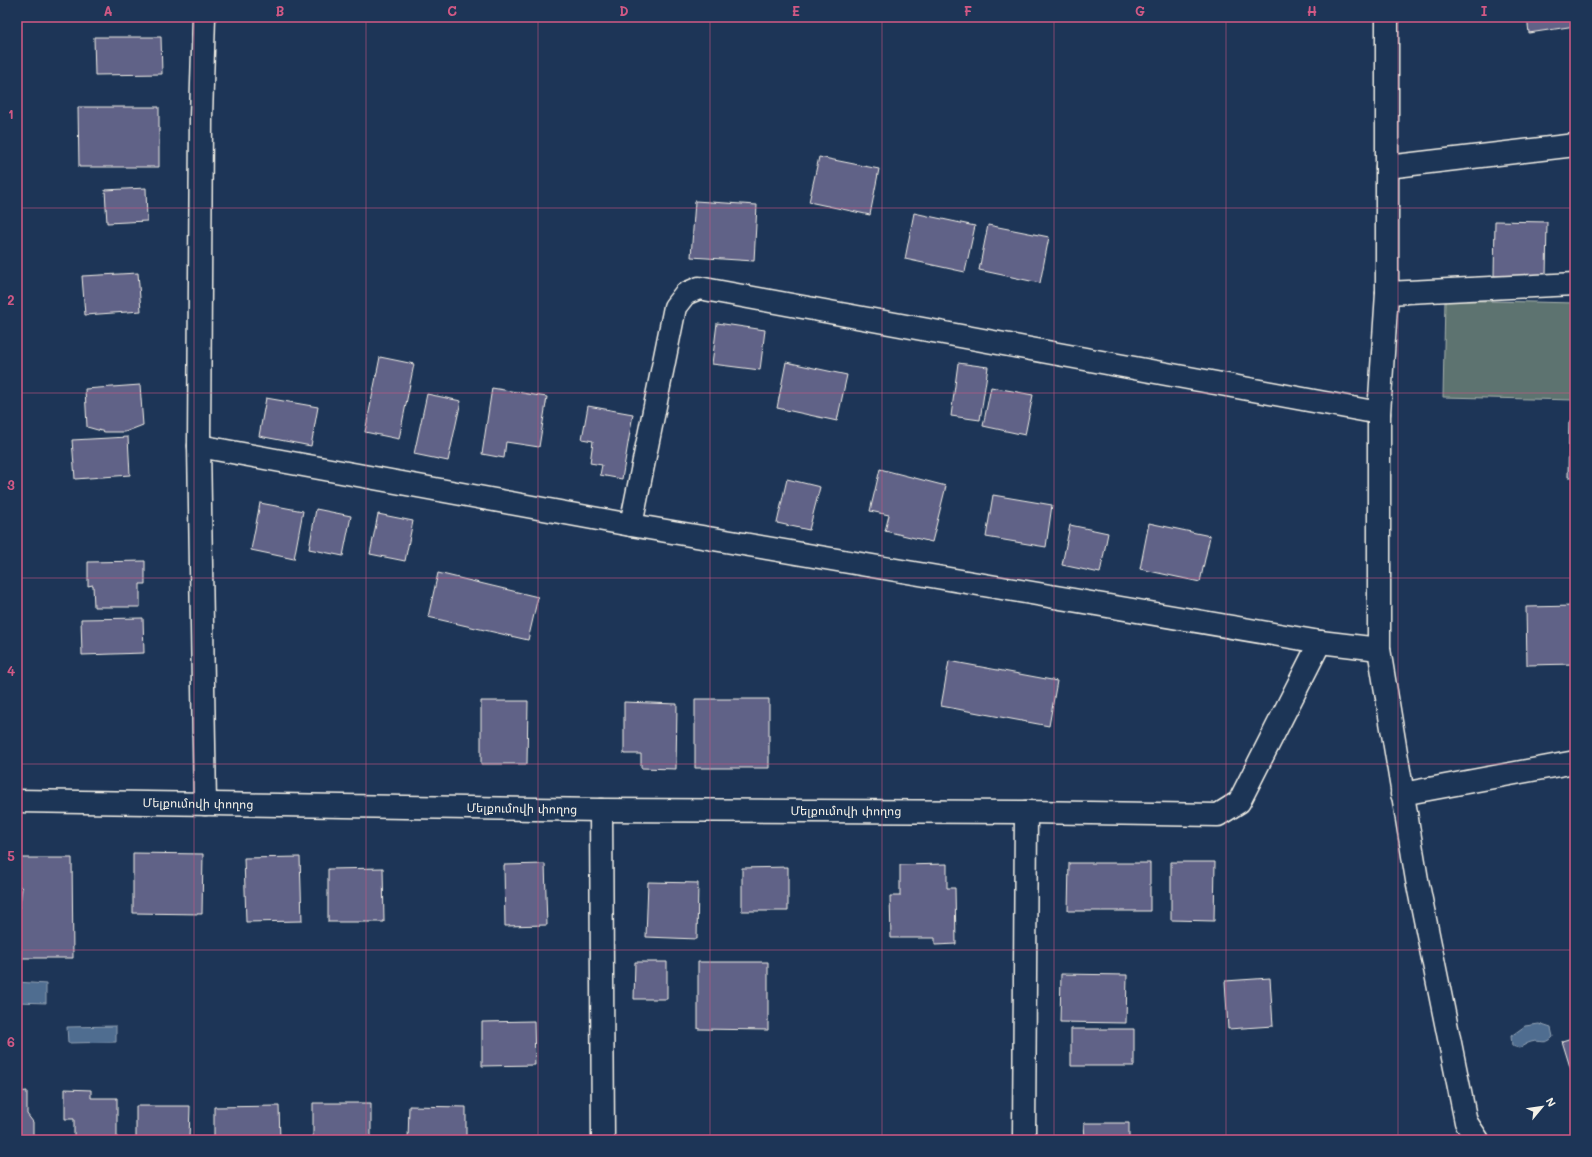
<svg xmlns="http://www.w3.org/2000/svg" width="1592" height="1157" font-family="Mali,'Noto Sans Armenian',sans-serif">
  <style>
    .green { fill: #5d736f; stroke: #a8b2ac }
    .water { fill: #506d90; stroke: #92a2b3 }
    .building { fill: #616287; stroke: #f4f1e8 }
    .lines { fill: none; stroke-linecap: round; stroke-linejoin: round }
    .street-casing { stroke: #f4f1e8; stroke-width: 25 }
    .street { stroke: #1d3557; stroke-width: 22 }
    .grid { fill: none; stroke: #d15985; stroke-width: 1; stroke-opacity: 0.55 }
    .labels { text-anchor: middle; stroke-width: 3; stroke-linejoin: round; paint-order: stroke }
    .street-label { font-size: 12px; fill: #f4f1e8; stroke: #1d3557 }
    .neatline { fill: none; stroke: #d15985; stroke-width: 1.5 }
    .grid-label { font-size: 13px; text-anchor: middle; font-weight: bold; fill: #d15985 }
  </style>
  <rect width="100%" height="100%" fill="#1d3557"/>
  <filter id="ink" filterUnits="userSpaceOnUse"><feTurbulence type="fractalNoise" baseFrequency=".025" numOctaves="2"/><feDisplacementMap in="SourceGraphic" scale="8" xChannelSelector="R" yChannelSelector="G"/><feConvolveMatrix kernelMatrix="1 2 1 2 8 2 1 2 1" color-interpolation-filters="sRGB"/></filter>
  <g filter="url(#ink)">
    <!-- green -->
    <path class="green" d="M1445 300 1575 303V400L1443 397Z"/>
    <!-- water -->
    <path class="water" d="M17 982 46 984V1003L17 1002Z
      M1539 1024 1551 1028 1553 1037C1545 1046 1541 1039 1531 1042 1527 1043 1523 1046 1519 1048L1512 1046 1511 1036 1525 1026Z
      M116 1026V1042L68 1043 67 1027Z"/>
    <!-- building -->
    <path class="building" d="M1527 17H1575V26L1529 33Z
      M94 37H161L162 74 95 75Z
      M78 107H159V167H79Z
      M819 157 879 169 870 215 809 202Z
      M146 188 147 221 107 223 105 190Z
      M695 201 757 205 754 261 691 257Z
      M914 213 975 226 965 272 905 259Z
      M1495 221 1547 222 1546 277 1494 276Z
      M988 225 1049 237 1040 283 979 270Z
      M138 273 141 311 85 315 82 276Z
      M717 323 765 330 760 370 712 364Z
      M380 357 414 364 399 439 365 432Z
      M786 362 847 375 837 421 777 408Z
      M958 363 988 367 980 420 951 416Z
      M140 385 143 425 125 432H105L87 427 85 389Z
      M991 387 1033 395 1025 435 983 426Z
      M492 388 547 397 539 447 506 442 504 458 482 454Z
      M427 394 461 401 448 461 414 454Z
      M266 398 318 407 311 446 259 436Z
      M588 406 633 414 622 479 600 475 602 465 590 463 593 441 582 439Z
      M1569 422H1575V477H1568Z
      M128 437 130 475 75 479 72 440Z
      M880 469 946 486 932 542 885 531 889 515 870 511Z
      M787 479 820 487 809 530 777 523Z
      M993 495 1052 505 1046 547 986 537Z
      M260 503 303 511 294 559 251 550Z
      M316 509 351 516 343 556 309 549Z
      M378 514 413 521 405 561 370 554Z
      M1149 523 1210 536 1200 582 1140 569Z
      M1070 525 1108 533 1100 573 1062 565Z
      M145 561V584H140V607H94L93 585 88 586V562Z
      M438 573 538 597 528 640 428 617Z
      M1575 606V664L1527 665 1526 607Z
      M143 618 144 653 82 655 81 619Z
      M949 661 1057 681 1049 726 941 706Z
      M695 699H769V768H695Z
      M481 701H528L527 764H481Z
      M624 702 677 704 676 769 641 768V754H624Z
      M17 703H19L20 755 17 756Z
      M133 853 203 854 202 914 133 913Z
      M300 857 302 921 246 922 244 858Z
      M19 858H72L73 958H19L17 955V928L22 888 17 883Z
      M1171 862H1215L1214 921 1171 920Z
      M1069 863H1150V911H1068Z
      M545 864 547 925 505 926 504 865Z
      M947 864V888H955L956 944 935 945V938H891L890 896H900V865Z
      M788 867V911H742V868Z
      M383 868 384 922H328V869Z
      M648 882 698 883 697 939 646 937Z
      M635 962H667V999H634Z
      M698 962H768V1030L698 1029Z
      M1061 974 1127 975 1126 1023 1060 1022Z
      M1270 978 1273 1026 1228 1029 1225 981Z
      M534 1021 535 1065 482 1066V1022Z
      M1071 1029H1134V1066H1071Z
      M1575 1037V1083L1562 1041Z
      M65 1089 91 1090V1098H117V1140H74V1119H65Z
      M27 1091V1114L33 1122V1140H17V1092Z
      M313 1103H371V1140H313Z
      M136 1106H190L189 1140H136Z
      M279 1106 280 1140H214V1107Z
      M409 1106 466 1107V1140H408Z
      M1084 1123H1129V1140H1085Z"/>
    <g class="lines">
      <!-- street casing -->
      <g class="street-casing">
        <g id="street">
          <path d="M204 17 201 117 199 446 205 804"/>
          <path d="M1387 17V293L1379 413V649L1417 880 1466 1122 1478 1140"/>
          <path d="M1387 167 1575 145"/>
          <path d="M1387 293 1575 284"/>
          <path d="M199 446 631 525 1320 642 1379 649"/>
          <path d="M631 525 675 307 685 294 699 288 1379 413"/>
          <path d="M1402 794 1575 762"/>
          <path id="s1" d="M17 801 601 810 1026 812 1218 815 1239 802 1320 642"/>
          <path d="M601 810 603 1140"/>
          <path d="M1024 1140 1026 812"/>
        </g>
      </g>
      <!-- street -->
      <use href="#street" class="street"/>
    </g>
  </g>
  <!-- grid -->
  <path class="grid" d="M194 17V1140M366 17V1140M538 17V1140M710 17V1140M882 17V1140M1054 17V1140M1226 17V1140M1398 17V1140M17 208H1575M17 393H1575M17 578H1575M17 764H1575M17 950H1575"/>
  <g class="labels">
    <!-- street labels -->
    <g class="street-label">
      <text dy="4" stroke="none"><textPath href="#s1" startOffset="181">Մելքումովի փողոց</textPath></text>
      <text dy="4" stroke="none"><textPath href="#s1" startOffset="505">Մելքումովի փողոց</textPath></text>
      <text dy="4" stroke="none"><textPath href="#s1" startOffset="829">Մելքումովի փողոց</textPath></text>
    </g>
  </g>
  <!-- margin -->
  <rect width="1592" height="1157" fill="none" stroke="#1d3557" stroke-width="44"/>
  <!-- north arrow -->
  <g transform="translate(1542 1107) rotate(61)" stroke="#1d3557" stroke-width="3" paint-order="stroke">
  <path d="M0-3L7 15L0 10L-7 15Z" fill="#f4f1e8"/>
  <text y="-6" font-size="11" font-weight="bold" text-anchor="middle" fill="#f4f1e8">N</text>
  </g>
  <rect x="22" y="22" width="1548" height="1113" class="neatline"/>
  <g class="grid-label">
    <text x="108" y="16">A</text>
    <text x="280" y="16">B</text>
    <text x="452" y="16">C</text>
    <text x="624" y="16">D</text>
    <text x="796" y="16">E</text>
    <text x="968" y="16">F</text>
    <text x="1140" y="16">G</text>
    <text x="1312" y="16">H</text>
    <text x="1484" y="16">I</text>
    <text x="11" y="119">1</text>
    <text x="11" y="305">2</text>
    <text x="11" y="490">3</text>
    <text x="11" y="676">4</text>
    <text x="11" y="861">5</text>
    <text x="11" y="1047">6</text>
  </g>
</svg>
